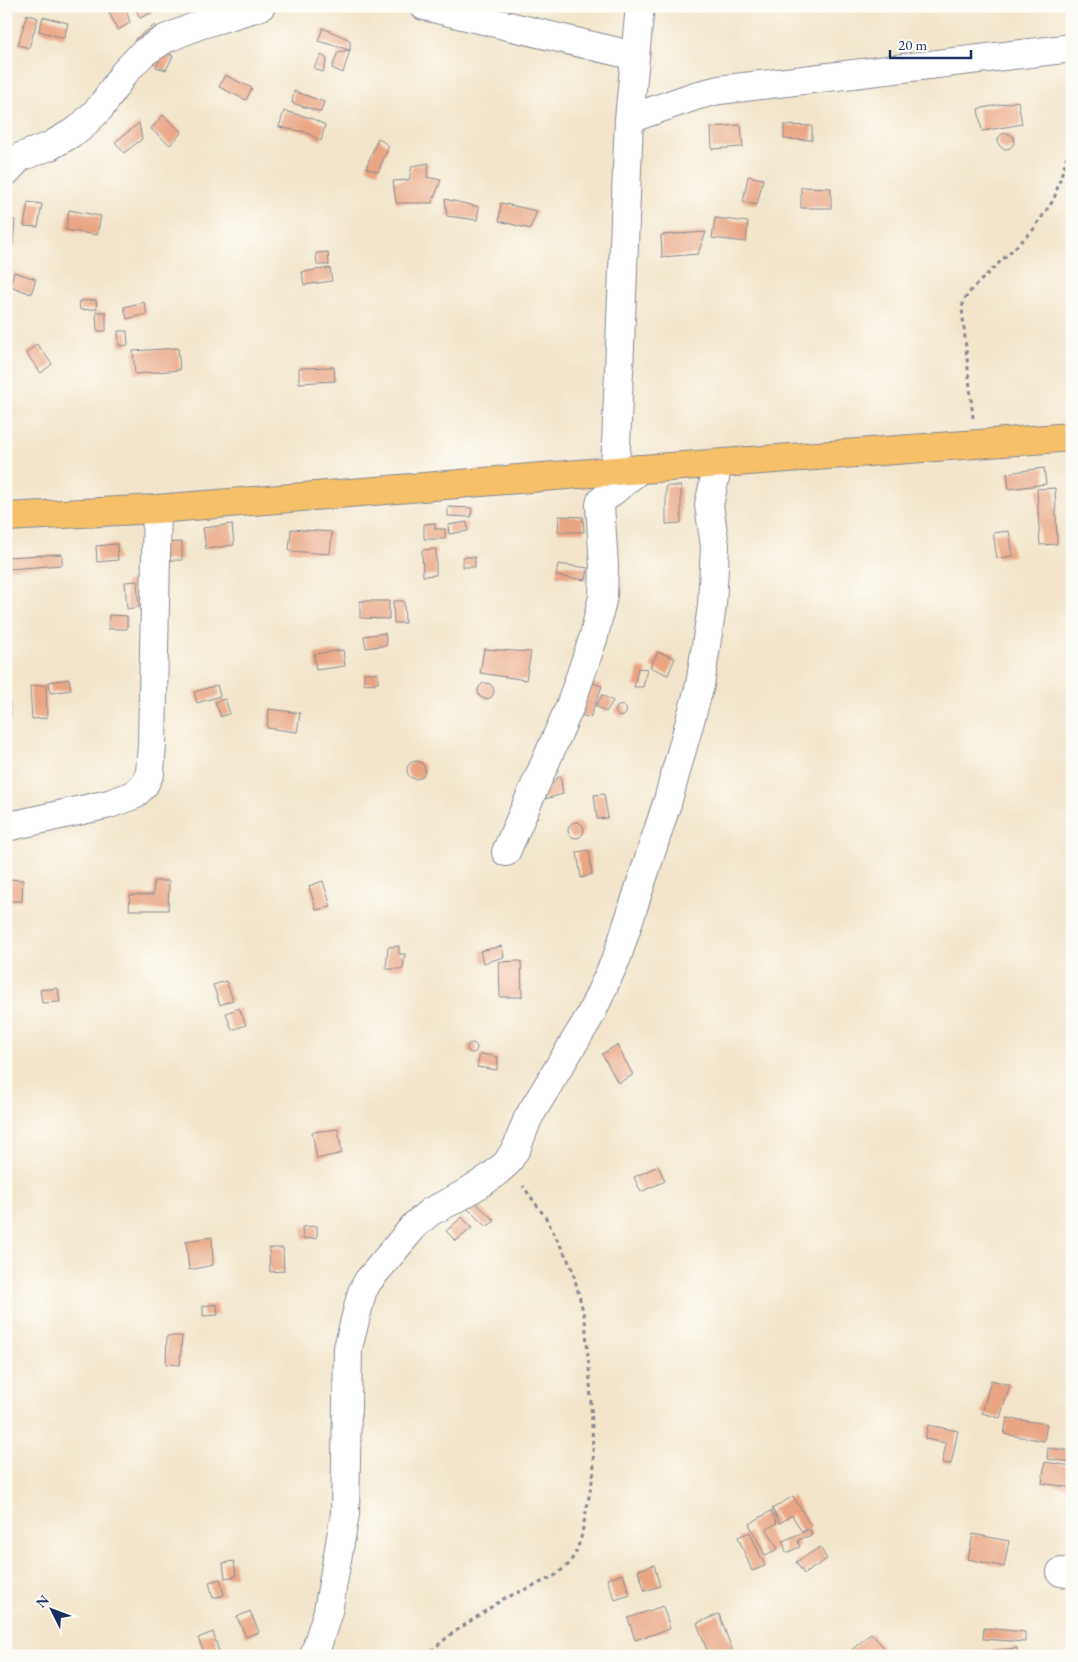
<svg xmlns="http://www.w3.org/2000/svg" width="1078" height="1662" font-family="'EB Garamond',serif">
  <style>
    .building { fill: #eaa582 }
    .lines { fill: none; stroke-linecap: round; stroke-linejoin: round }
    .minor-casing { stroke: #868a94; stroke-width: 30 }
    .major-casing { stroke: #868a94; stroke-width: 30 }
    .path { stroke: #868a94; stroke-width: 3; stroke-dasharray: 4 4; stroke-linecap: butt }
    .minor { stroke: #fff; stroke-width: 28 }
    .major { stroke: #f6c06b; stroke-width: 28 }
  </style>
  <rect width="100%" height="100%" fill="#fdfcf7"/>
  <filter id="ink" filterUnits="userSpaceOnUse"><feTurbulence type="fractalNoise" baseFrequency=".02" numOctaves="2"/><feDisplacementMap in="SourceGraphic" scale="10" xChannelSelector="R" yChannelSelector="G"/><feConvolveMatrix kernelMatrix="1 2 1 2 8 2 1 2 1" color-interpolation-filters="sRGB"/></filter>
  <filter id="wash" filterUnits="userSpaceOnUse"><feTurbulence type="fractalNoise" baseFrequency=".0096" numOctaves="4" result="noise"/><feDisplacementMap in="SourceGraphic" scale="20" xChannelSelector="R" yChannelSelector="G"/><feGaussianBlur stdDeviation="1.12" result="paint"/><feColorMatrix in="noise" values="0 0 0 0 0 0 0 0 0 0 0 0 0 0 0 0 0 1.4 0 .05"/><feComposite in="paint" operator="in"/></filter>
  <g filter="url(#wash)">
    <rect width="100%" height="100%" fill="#f2e5cb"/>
    <g id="blocks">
      <!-- building -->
      <path class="building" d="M134 6H151L153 12 140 18Z
        M126 9 130 23 118 30 109 12Z
        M27 14 38 18 29 48 18 45Z
        M43 17 68 23 64 38 39 31Z
        M155 25 161 35 144 51 135 39Z
        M323 28 350 40V50L318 41Z
        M164 50 173 56 166 70 156 67Z
        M350 50 343 73 332 68 338 52Z
        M321 55 327 59 323 72 314 68Z
        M225 75 252 88 246 100 219 87Z
        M294 91 324 102 321 112 292 103Z
        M1018 101 1022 124 982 131 978 109Z
        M284 111 311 118 325 125 321 141 305 132 279 127Z
        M163 115 182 132 170 145 151 129Z
        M139 123 142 139 124 153 115 142Z
        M741 125 743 147 712 149 711 127Z
        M784 125 812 126V140L784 139Z
        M998 141a8 8 0 1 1 16 0a8 8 0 1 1-16 0Z
        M378 138 389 146 378 172 366 168Z
        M429 163 427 177 441 180 432 203H396L393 181 409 180 412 166Z
        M748 176 763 179 757 205 743 202Z
        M801 187 831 188V208H801Z
        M445 199 479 207 477 220 447 216Z
        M28 202 42 204 38 227 24 226Z
        M501 203 537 211 530 229 499 221Z
        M69 210 101 216 97 235 66 230Z
        M715 218 748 222 746 242 712 238Z
        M6 219 15 220 13 245 6 244Z
        M706 232 698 254 662 257 661 235Z
        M328 252 329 265H317L316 253Z
        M330 268 332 281 304 285 302 272Z
        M14 272 36 279 31 294 10 286Z
        M96 300 97 309 80 310 79 301Z
        M144 302 147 314 127 319 124 307Z
        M96 312H106V331H97Z
        M118 331H127L128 345 119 346Z
        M37 344 52 364 41 373 26 353Z
        M178 348 180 370 135 374 133 351Z
        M334 367 335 381 299 383V368Z
        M1044 468 1046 484 1009 489 1007 473Z
        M666 486H681V523L666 524Z
        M1055 488 1057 544 1040 545 1037 489Z
        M448 507 472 508 471 517 448 516Z
        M559 516 583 517 584 532H558Z
        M467 522 468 531 449 534 448 525Z
        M435 523V529H445V539H424V524Z
        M232 524 234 545 206 549 203 528Z
        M291 529 332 532 330 554 289 551Z
        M1009 531 1013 556 997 558 993 533Z
        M182 542V560L148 561 147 543Z
        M117 544 118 560 97 562 96 546Z
        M436 549V575L423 576 422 550Z
        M62 554V565L8 569 7 557Z
        M463 557H475V567H463Z
        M558 564 588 568 586 580 556 576Z
        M137 581 139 607 127 609 125 582Z
        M360 601H389V619L360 618Z
        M393 601H404L405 623H394Z
        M109 615 127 616V629H108Z
        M385 633 387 645 366 648 364 636Z
        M484 649 531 652 526 680 480 673Z
        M343 650 345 666 316 670 314 654Z
        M658 652 675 658 668 675 650 667Z
        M638 668 647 669 643 687H634Z
        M364 673H378V683L364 684Z
        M69 679 71 690 50 693 49 682Z
        M587 681 602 686 590 718 575 713Z
        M478 691a8 8 0 1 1 16 0a8 8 0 1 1-16 0Z
        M46 685 47 718 32 719 30 686Z
        M217 685 220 696 197 703 194 692Z
        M6 686H8L11 717 6 718Z
        M602 695 613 701 606 712 596 706Z
        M225 699 230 713 221 717 215 702Z
        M615.5 711a5.5 5.5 0 1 1 11 0a5.5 5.5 0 1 1-11 0Z
        M269 709 300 713 297 732 267 728Z
        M407 770a9 9 0 1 1 18 0a9 9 0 1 1-18 0Z
        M560 775 563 794 538 801 546 791Z
        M604 794 608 818 597 819 594 795Z
        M568 830a8 8 0 1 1 16 0a8 8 0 1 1-16 0Z
        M589 850 592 874 581 878 577 852Z
        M6 879 23 880 22 901H6Z
        M154 881H169L168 910H129L130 895H153Z
        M323 881 331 907 316 910 309 886Z
        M399 946V954H405L403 969H386L388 947Z
        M502 946 504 957 483 963 480 951Z
        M521 961 522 997H500L499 962Z
        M226 981 233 1000 220 1005 213 985Z
        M58 988 60 1002 42 1003 40 990Z
        M239 1008 246 1025 232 1030 226 1013Z
        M467 1048a5 5 0 1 1 10 0a5 5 0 1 1-10 0Z
        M617 1045 633 1075 618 1083 602 1054Z
        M480 1054 498 1057 497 1070 477 1067Z
        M338 1129 342 1153 317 1159 312 1132Z
        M658 1166 665 1181 641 1192 634 1177Z
        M475 1202 495 1221 486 1227 468 1209Z
        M462 1217 472 1228 456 1241 446 1231Z
        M317 1226V1238L303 1239 302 1227Z
        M212 1237 213 1265 189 1270 186 1241Z
        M269 1248H283L284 1271 270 1272Z
        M217 1304 218 1315 203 1316V1306Z
        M167 1336H182L180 1365 166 1364Z
        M991 1380 1010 1385 1000 1418 982 1413Z
        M1007 1418 1047 1424 1044 1441 1004 1434Z
        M928 1425 958 1431 951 1464 942 1463 946 1443 925 1439Z
        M1048 1448 1072 1451V1462L1047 1459Z
        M1045 1462 1072 1466V1488L1042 1483Z
        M793 1496 811 1526 802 1532 792 1515 780 1523 772 1509Z
        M771 1511 777 1523 767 1529 778 1549 765 1555 749 1524Z
        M810 1529 812 1535 798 1540 800 1547 786 1553 783 1541Z
        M750 1532 765 1566 752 1571 738 1537Z
        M973 1534 1009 1541 1004 1567 968 1559Z
        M820 1547 827 1559 804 1574 796 1562Z
        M234 1561 236 1576 225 1578 223 1563Z
        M654 1565 660 1586 645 1591 638 1570Z
        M623 1574 630 1595 615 1600 607 1579Z
        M220 1579 224 1595 213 1598 209 1582Z
        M663 1606 670 1629 635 1640 628 1618Z
        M250 1611 259 1632 246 1637 237 1617Z
        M719 1614 734 1655 733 1656H709L697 1623Z
        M984 1628 1025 1632V1642L983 1639Z
        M213 1632 219 1652 205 1655 198 1638Z
        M871 1633 884 1648 875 1656H849L847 1654Z
        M1017 1648 1018 1656H979V1652Z"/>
    </g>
  </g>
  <g filter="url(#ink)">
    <use href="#blocks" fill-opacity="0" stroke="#868a94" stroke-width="1"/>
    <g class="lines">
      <!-- minor casing -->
      <g class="minor-casing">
        <path id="minor" d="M424 6 635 56
          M629 119 695 96 719 90 1072 48
          M6 172 20 157 50 146 79 129 101 107 124 73 143 53 165 39 199 25 261 6
          M615 471 629 119 640 6
          M6 827 109 804 134 795 144 785 150 773 152 744 157 509
          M506 852 570 706 594 636 603 596 604 566 600 505 601 501 640 469
          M1061 1572 1072 1574
          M314 1656 328 1611 345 1514 348 1348 362 1292 368 1281 415 1225 430 1212 461 1196 492 1176 507 1163 517 1147 528 1118 590 1016 617 957 668 800 700 685 712 606 715 546 709 505 718 464"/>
      </g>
      <!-- major casing -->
      <g class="major-casing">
        <path id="major" d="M6 517 157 509 615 471 1072 437"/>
      </g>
      <!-- path -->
      <path class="path" d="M973 418 962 308 964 300 972 289 1033 230 1054 199 1072 140
        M425 1656 450 1635 503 1599 553 1577 569 1564 576 1552 581 1538 594 1471 590 1381 585 1319 572 1268 546 1218 523 1186"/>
      <!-- minor -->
      <use href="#minor" class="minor"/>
      <!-- major -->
      <use href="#major" class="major"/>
    </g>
  </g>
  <!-- margin -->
  <rect width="1078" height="1662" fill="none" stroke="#fdfcf7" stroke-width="25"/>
  <!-- north arrow -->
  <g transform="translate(52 1610) rotate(312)" stroke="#fdfcf7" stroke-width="4" paint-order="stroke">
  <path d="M0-4L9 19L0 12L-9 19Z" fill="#1b2f5e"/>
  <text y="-8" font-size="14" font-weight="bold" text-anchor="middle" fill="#1b2f5e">N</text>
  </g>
  <!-- scale -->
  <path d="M890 50v8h81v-8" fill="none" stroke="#1b2f5e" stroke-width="2.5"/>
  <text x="898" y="50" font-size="15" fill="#1b2f5e" stroke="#fdfcf7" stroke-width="4" paint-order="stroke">20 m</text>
</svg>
